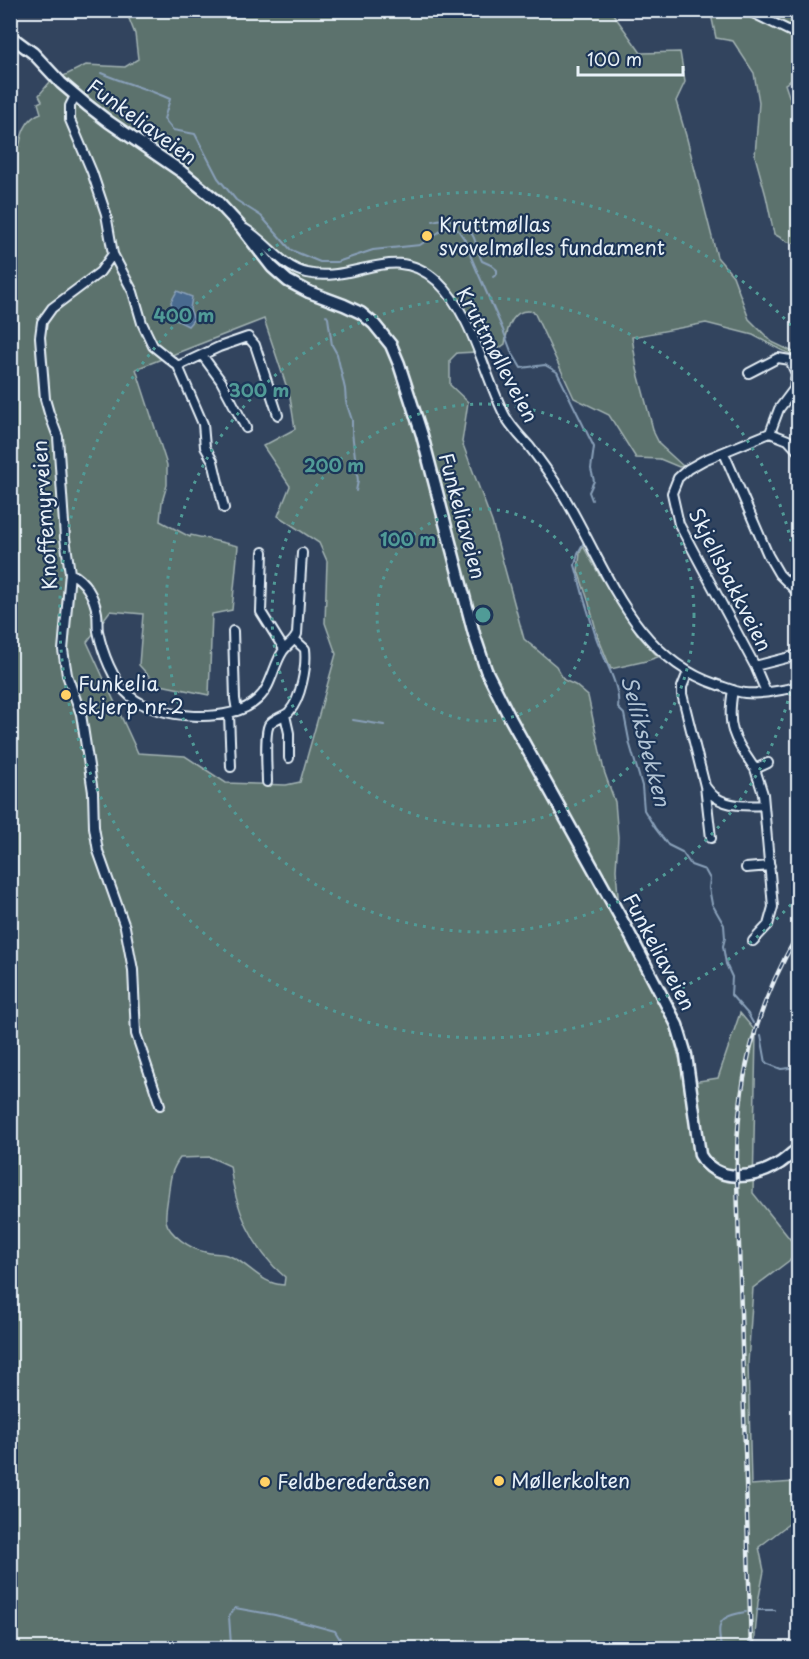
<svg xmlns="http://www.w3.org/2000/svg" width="809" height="1659" font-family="'Playpen Sans',sans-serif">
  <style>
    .green { fill: #5c726d; stroke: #a2b2b2; stroke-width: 1.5; fill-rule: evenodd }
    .water { fill: #496a8f; stroke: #89a0b9; stroke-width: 1.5 }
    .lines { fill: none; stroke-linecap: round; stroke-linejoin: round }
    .stream { stroke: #89a0b9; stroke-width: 2 }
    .street-casing { stroke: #e8f1f8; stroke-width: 12 }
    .secondary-casing { stroke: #e8f1f8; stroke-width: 15 }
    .street { stroke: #1d3557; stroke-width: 8 }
    .secondary { stroke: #1d3557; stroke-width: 10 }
    .rail-casing { stroke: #e8f1f8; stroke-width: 4.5 }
    .rail { stroke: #1d3557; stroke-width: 2; stroke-dasharray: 7; stroke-linecap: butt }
    .ring { fill: none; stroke: #509b97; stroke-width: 3; stroke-dasharray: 3 6 }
    .poi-dot { fill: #ffd166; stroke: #1d3557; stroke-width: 2 }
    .labels { text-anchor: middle; stroke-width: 4.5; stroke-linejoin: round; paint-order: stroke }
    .street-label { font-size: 20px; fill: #e8f1f8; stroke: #1d3557 }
    .poi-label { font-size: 20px; fill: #e8f1f8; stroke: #1d3557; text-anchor: start }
    .water-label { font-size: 21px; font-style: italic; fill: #b0c2d3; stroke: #1d3557 }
    .centre { fill: #509b97; stroke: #1d3557; stroke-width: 3 }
    .ring-label { font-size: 18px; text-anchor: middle; font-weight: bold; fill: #509b97; stroke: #1d3557; stroke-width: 4.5; stroke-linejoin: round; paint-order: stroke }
  </style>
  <rect width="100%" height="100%" fill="#32445e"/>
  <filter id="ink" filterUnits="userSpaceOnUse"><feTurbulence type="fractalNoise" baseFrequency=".0167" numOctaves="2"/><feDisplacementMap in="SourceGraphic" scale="12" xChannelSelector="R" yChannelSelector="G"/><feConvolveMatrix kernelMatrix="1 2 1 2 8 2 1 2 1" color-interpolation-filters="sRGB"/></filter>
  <g filter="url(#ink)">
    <!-- green -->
    <path class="green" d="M713 10 798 11V76L785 84 794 111 798 113V244L788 242 774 234 766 196 755 156 759 102 754 73 733 41 716 38 711 14Z
      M126 11H611L641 53 680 52 685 82 676 101 687 139 717 257 733 276 749 319 772 342 797 354 798 352V357L781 350 753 335 706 323 632 337 637 369 654 433 660 445 683 466 679 467 660 459 636 458 609 415 574 398 534 312C513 306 507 328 505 344L495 351 457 353 450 360V385L468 402 462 442 492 522 524 639 556 666 564 680 575 685 588 696 604 771 615 802 618 837 616 870 620 921 663 999 686 1083 718 1078 740 1013 756 1032 753 1193 798 1249V1254L753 1288 748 1363 751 1485 794 1482 795 1519 759 1547 764 1571 758 1602 754 1647 701 1643 696 1648H11L10 117 20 144C22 131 27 118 41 113L38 103 42 101 39 95 49 83 86 65 125 67 138 59 135 34ZM264 319 290 397 295 429 263 446 290 486 278 516 319 543 327 561 325 623 336 654 300 782 286 785 226 783 185 756 138 753 87 642 110 611 143 614 139 665 156 684 209 695 212 614 232 610 238 546 191 535 190 537 160 521 162 502 167 485V465L136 369ZM210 1157 230 1166C235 1208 252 1249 285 1277L284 1285C263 1284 253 1269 236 1259 222 1251 217 1255 205 1252 191 1249 169 1235 166 1221 165 1214 167 1204 168 1197 170 1182 170 1171 180 1158Z
      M583 546 600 576 638 635 658 657 646 661 611 669 598 637 588 600 578 571 580 553Z"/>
    <!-- water -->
    <path class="water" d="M177 291 192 297 190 309 194 319 188 326 176 320 171 302Z"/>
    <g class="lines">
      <!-- stream -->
      <path class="stream" d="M10 48 13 50
        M101 73C124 83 148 89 170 99L164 119 173 130 195 134 218 178 236 200 261 216 291 250 320 262H337L373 250 420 245 442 230 450 228 458 230 469 246 471 257 503 330 511 351 521 368 545 365 557 372 594 447 591 469 594 481 589 492 592 500
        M433 221C448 216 468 222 474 238 477 246 478 253 482 261L491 265 497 270V274L493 277
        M326 315 328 318 332 345 337 354 345 389 346 402 352 420V432L358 481 356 491
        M584 542 578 553 575 565C581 589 588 613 596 637 603 658 621 686 618 708L624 714 630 745 642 786 644 810 655 828 668 845 682 852 691 865 705 870 710 879 709 888 712 904 724 925 725 938 723 946 726 964 732 977 731 995 748 1014 753 1023
        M353 720 384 725
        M761 1035 766 1063 781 1069 798 1067
        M794 1609 798 1608
        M757 1610H775
        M229 1648 231 1645 229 1616 235 1608 275 1615 335 1631 341 1641 367 1648
        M721 1648C717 1622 718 1616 746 1612"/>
      <!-- street casing -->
      <g class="street-casing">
        <path id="street" d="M747 10 798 35
          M75 96 70 106V120L92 172 106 214 113 254 133 292 142 323 153 346 178 366
          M245 229C267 242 281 267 307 273 354 284 394 241 437 281 473 315 483 372 504 414 510 426 520 436 529 446 542 463 554 479 565 498 607 569 633 657 718 685 727 688 736 692 745 693 762 695 781 690 798 687
          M113 254 100 272 52 308 42 322 40 337 45 399 49 413 58 437 65 538 70 573 63 650 67 675 81 714 93 792 94 827 98 851 125 927 133 970 136 1034 160 1105
          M202 355 221 381 246 428
          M178 366 219 347 248 337 255 345 278 415
          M178 366 203 424 205 447 213 461 224 508
          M749 373 778 358 790 360 796 374 794 389 779 409 770 433 788 440 798 451
          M724 453 768 555 779 574 798 593
          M263 552 261 612 284 649
          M70 573C85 580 94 596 97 613 98 619 97 625 98 631 102 651 113 682 130 696 156 719 232 725 258 699 272 686 273 666 283 651 288 644 294 642 297 634L302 553
          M233 631 235 699 237 711
          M755 666 798 655
          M688 672 682 687V694L705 786 711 838
          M733 690C726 729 734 738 755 769
          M766 692 755 666 679 524 672 493 678 478 688 469 704 460 770 433
          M229 714 231 767
          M285 715 289 733V758
          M267 782C267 771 264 734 269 725 273 719 283 717 289 712 301 699 307 666 305 649L295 640
          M705 786C708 790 711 794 715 797 729 807 749 806 764 805
          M746 868 770 866
          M753 941 768 925 773 907 763 794 755 769 768 763"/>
      </g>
      <!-- secondary casing -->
      <g class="secondary-casing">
        <path id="secondary" d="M10 36 33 53 61 83 87 105 109 122 182 172 216 200 241 227 272 267 288 281 309 292 344 305 361 313 374 324 391 345 399 364 422 435 474 634 486 670 510 718 629 933 677 1025 686 1055 700 1155C717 1184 755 1179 780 1163 786 1159 792 1153 798 1149"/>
      </g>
      <!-- street -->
      <use href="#street" class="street"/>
      <!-- secondary -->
      <use href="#secondary" class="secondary"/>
      <!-- rail casing -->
      <g class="rail-casing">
        <path id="rail" d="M751 1648 737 1179C735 1087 752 1014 798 934"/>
      </g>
      <!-- rail -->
      <use href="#rail" class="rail"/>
    </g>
  </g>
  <!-- distance rings -->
  <g class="ring">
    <circle cx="483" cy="615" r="106"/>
    <circle cx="483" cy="615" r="211"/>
    <path d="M798 648A317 317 0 1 1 798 582"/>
    <path d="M797 898A423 423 0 1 1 797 332"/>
  </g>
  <!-- markers -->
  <g class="poi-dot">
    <circle cx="427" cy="236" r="6"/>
    <circle cx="66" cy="695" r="6"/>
    <circle cx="499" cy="1481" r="6"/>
    <circle cx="265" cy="1482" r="6"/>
  </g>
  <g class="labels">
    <!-- street labels -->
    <g class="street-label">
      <text transform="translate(142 122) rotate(36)" y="7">Funkeliaveien</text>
      <text transform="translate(497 355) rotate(62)" y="7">Kruttmølleveien</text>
      <text transform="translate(45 515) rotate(-94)" y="7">Knoffemyrveien</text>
      <text transform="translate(462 516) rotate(75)" y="7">Funkeliaveien</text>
      <text transform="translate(730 580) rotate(63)" y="7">Skjellsbakkveien</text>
      <text transform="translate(659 952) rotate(62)" y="7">Funkeliaveien</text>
    </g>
    <!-- poi labels -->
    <g class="poi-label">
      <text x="439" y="232">Kruttmøllas<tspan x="439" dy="23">svovelmølles fundament</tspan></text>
      <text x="78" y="691">Funkelia<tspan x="78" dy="23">skjerp nr.2</tspan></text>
      <text x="511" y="1488">Møllerkolten</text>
      <text x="277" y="1489">Feldberederåsen</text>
    </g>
    <!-- water labels -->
    <g class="water-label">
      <text transform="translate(645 741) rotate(75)" y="7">Selliksbekken</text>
    </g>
  </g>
  <circle cx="483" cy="615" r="9" class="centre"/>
  <g class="ring-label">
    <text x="184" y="322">400 m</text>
    <text x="259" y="397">300 m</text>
    <text x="334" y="472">200 m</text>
    <text x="408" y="546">100 m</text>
  </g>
  <!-- margin -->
  <rect width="809" height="1659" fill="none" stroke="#1d3557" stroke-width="36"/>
  <rect x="18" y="18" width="773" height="1623" fill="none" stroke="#e8f1f8" stroke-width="2" filter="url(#ink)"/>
  <!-- scale -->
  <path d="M578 66v9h105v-9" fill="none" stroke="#e8f1f8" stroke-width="3"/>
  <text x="587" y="66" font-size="18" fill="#e8f1f8" stroke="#1d3557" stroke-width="4.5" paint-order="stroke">100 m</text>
</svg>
